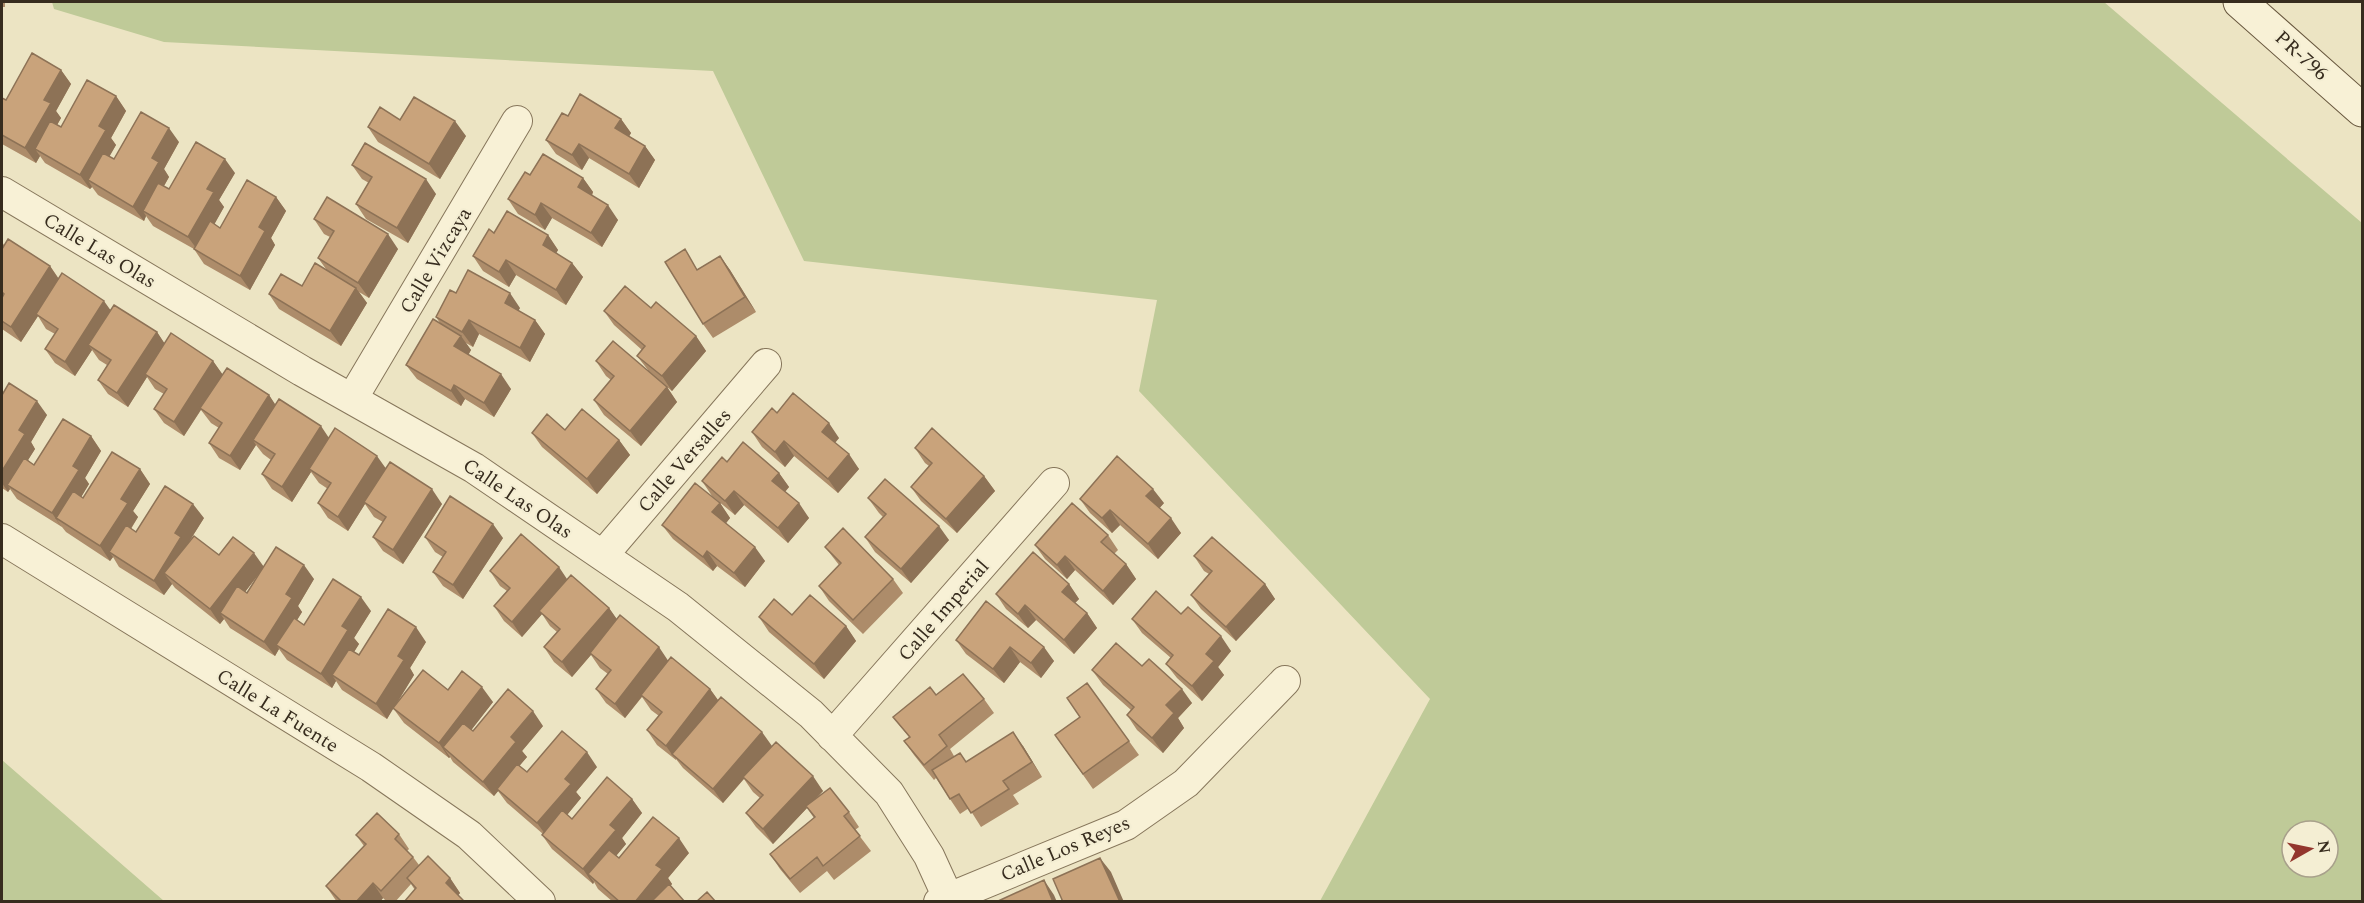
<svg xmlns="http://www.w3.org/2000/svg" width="2364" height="903" font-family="Spectral,serif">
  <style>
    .green { fill: #bfca98; fill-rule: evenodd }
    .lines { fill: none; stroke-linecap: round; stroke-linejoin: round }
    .street-casing { stroke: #86765b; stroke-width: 32 }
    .secondary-casing { stroke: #68573e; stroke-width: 35 }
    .street { stroke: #f8f1d6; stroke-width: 30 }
    .secondary { stroke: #f8f1d6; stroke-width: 33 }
    .wall { fill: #ad8c6a; fill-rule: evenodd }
    .shaded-wall { fill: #8d7256 }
    .building { fill: #c9a37b; stroke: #8d7256; stroke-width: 1.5 }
    .labels { text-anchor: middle; stroke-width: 4.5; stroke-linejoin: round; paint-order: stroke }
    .street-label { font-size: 20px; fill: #372c1e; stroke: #f4eed3 }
  </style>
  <rect width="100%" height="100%" fill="#ece4c3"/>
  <!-- green -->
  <path class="green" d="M52 2H2104L2362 223V901H1320L1430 699 1139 391 1157 300 804 261 713 71 164 42 54 9ZM2292 831H2328V867H2292Z
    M2 760 164 901H2Z"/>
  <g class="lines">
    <!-- street casing -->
    <g class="street-casing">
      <path id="street" d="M2 192 302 371 474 468 678 607 811 714 889 793 929 856 950 902
        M352 399 517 121
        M2 539 371 767 469 835 540 902
        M603 555 766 364
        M832 736 1054 483
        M939 902 1126 825 1186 783 1285 681"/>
    </g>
    <!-- secondary casing -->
    <g class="secondary-casing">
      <path id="secondary" d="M2240 2 2362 110"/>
    </g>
    <!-- street -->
    <use href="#street" class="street"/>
    <!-- secondary -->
    <use href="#secondary" class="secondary"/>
  </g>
  <!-- wall -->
  <path class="wall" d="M2 2H5V7H2Z
    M61 70 71 84 56 111 61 118 57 125 61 127 116 96 126 111 111 138 116 145 109 156 114 159 179 142 164 169 169 177 164 186 169 189 235 173 219 200 224 207 214 224 220 228 276 197 286 211 271 238 275 245 250 290 204 264 194 249 153 226 146 216 144 221 98 195 92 187 90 189 45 163 40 156 36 163 2 144V98L6 100Z
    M568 116 621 119 631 133 629 136 645 146 655 160 639 188 589 158 582 170 556 154 546 140Z
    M400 120 466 136 440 179 378 142 368 127Z
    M352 165 436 194 408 243 366 219 356 204 369 183 362 179Z
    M583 178 593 192 592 196 618 220 602 247 552 218 545 230 518 214 508 199Z
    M314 219 398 249 369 298 359 292 367 303 341 346 279 309 269 294 302 286 326 269 318 258 330 237 324 234Z
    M494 233 548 235 558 250 556 253 572 263 583 277 566 305 516 275 509 287 483 271 473 256Z
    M2 242 4 245 50 266 59 279 111 310 157 332 164 343 213 361 222 374 269 395 275 405 329 438 386 468 442 504 403 564 383 551 373 537 383 522 374 517 365 504 348 531 328 518 318 503 328 489 319 483 311 472 292 502 272 489 262 474 271 460 263 454 256 445 240 470 219 458 209 443 219 428 211 423 201 410 184 436 164 423 154 409 164 394 155 389 147 377 128 407 108 394 98 380 107 365 99 360 92 350 75 376 55 363 45 349 55 334 46 329 38 316 21 342 2 329Z
    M720 256 730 270 756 312 713 338 703 324 698 269Z
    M456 293 520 308 518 310 535 320 545 334 530 362 479 334 473 347 466 343 471 350 468 355 511 389 494 417 465 399 461 406 417 379 406 365 440 323 436 317Z
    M651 308 696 336 706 351 672 391 667 387 677 402 641 446 604 415 594 400 611 380 606 376 596 361 648 370 637 356 642 350 614 325 604 311Z
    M2 395 47 415 31 442 35 449 28 460 34 465 91 436 101 451 85 478 89 484 81 497 83 498 140 469 150 484 133 511 138 517 131 529 136 532 204 518 187 545 219 555 314 579 298 606 302 612 297 620 304 625 371 611 354 638 359 644 354 652 359 655 426 642 410 668 414 675 394 708 448 690 493 702 471 730 473 731 543 726 522 751 527 757 519 766 527 772 597 767 576 792 581 798 567 815 572 819 632 799 642 813 622 838 626 844 616 856 619 858 689 853 668 878 672 884 670 886 685 902H613L598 889 594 882 593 884 552 849 542 835 543 834 507 803 498 791 494 796 453 762 450 757 449 758 404 723 393 708 387 719 342 690 336 681 332 688 287 660 279 649 275 656 230 628 224 619 220 624 175 588 172 584 164 595 119 567 113 557 110 561 66 532 62 527 17 499 10 489 8 492 2 488ZM262 570 247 593 245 592Z
    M777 413 839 438 835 443 859 469 838 493 794 456 785 467 762 447 752 432Z
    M565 430 619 440 630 455 597 494 542 447 532 433Z
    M915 448 984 476 995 491 957 533 921 501 911 487 929 466 925 463Z
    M727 462 779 473 789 487 785 492 809 518 788 543 744 505 735 515 712 496 702 481Z
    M868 498 949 540 911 583 875 552 865 537 883 517 879 513Z
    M1080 499 1164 503 1159 508 1181 533 1158 559 1120 525 1112 533 1090 513Z
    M720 503 730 518 726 523 765 561 745 587 717 566 713 571 673 539 662 525Z
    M1108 535 1118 550 1114 554 1126 564 1136 579 1113 605 1075 570 1067 579 1045 559 1035 545Z
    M425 537 503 538 463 599 443 586 433 572 443 557 435 552Z
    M825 547 893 579 903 593 863 634 829 601 819 586 839 565Z
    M1194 556 1265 584 1275 599 1236 641 1201 609 1191 595 1209 574 1204 571Z
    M490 571 567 579 609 608 617 620 668 661 710 689 718 700 823 791 815 799 849 812 859 827 855 830 871 851 834 880 827 871 800 893 780 869 770 854 814 818 807 808 773 844 756 827 746 813 760 798 753 792 744 779 723 803 683 768 676 759V760L657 745 647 730 659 716 651 710 642 697 625 718 606 703 596 689 608 674 600 668 591 655 572 677 554 662 544 647 557 632 550 626 542 614 522 637 504 621 494 606 507 591 500 586Z
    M1069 584 1079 599 1075 603 1087 613 1097 628 1074 654 1036 620 1028 628 1006 609 996 594Z
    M986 601 1054 661 1041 678 1020 662 1004 683 966 654 956 640Z
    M1181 614 1231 651 1218 667 1224 675 1202 701 1177 678 1166 664 1171 658 1142 633 1132 619Z
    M792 615 846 626 856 641 824 679 769 632 759 617Z
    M1142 666 1192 703 1178 718 1184 728 1163 753 1137 730 1127 715 1131 710 1103 685 1092 670Z
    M1087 683 1139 755 1093 789 1055 735 1080 717Z
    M936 695 984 699 994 713 950 749 954 756 966 762 1023 746 1042 777 1013 795 1019 804 981 827 969 808 960 814 936 778 934 780 914 755 904 741 909 737 893 717Z
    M399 834 409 849 407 851 413 857 419 865 450 878 460 893 458 895 465 902H404L415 890 411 884 395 902H387L383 898 380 902H337L326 886 364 846 356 835Z"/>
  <!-- shaded-wall -->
  <path class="shaded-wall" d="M61 70 71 84 56 111 61 118 41 153 35 149 40 156 36 163 25 148 44 100Z
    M116 96 126 111 111 138 116 145 94 184 88 180 92 187 90 189 80 175 99 126Z
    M621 119 631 133 626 142 615 128Z
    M455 121 466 136 440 179 429 164Z
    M169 128 179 142 164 169 169 177 148 214 143 211 146 216 144 221 133 207 152 158Z
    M579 144 589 158 582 170 572 155Z
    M645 146 655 160 639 188 629 174Z
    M225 159 235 173 219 200 224 207 199 252 188 237 207 189Z
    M583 178 593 192 588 202 578 187Z
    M426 179 436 194 408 243 397 228Z
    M276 197 286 211 271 238 275 245 250 290 240 276 259 227Z
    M541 203 552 218 545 230 535 215Z
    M608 205 618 220 602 247 591 233Z
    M388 234 398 249 369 298 358 283Z
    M548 235 558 250 553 259 543 245Z
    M720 256 730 270 756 312 745 297Z
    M506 260 516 275 509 287 499 272Z
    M572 263 583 277 566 305 556 290Z
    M50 266 60 281 36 314 38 316 21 342 11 327Z
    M356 288 367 303 341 346 330 331Z
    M510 293 520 308 515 317 505 303Z
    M104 301 114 315 88 345 92 350 75 376 65 362Z
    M469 320 479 334 473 347 462 332Z
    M535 320 545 334 530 362 520 348Z
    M157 332 167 347 145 374 147 377 128 407 117 393Z
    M461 336 471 350 465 361 454 346Z
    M696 336 706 351 672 391 662 376Z
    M213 361 223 375 184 436 174 422Z
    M501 374 511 389 494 417 484 403Z
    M454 385 465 399 461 406 451 391Z
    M667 387 677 402 641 446 630 431Z
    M269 395 279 410 253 440 256 445 240 470 230 456Z
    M37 401 47 415 31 442 35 449 11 487 7 485 10 489 8 492 2 483V471L19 430Z
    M829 423 839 438 832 446 822 432Z
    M321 426 331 441 309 469 311 472 292 502 282 487Z
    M91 436 101 451 85 478 89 484 65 524 56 518 62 528 52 513 73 466Z
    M619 440 630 455 597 494 587 479Z
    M784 441 794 456 785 467 775 452Z
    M849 454 859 469 838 493 828 479Z
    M377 456 387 470 364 502 365 504 348 531 338 517Z
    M140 469 150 484 133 511 138 517 114 555 109 552 113 557 110 561 100 546 121 499Z
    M779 473 789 487 782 495 772 481Z
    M984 476 995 491 957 533 946 519Z
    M432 489 442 504 403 564 393 550Z
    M1153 489 1164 503 1157 511 1146 496Z
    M734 491 744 505 735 515 725 501Z
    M720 503 730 518 723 527 712 512Z
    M799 503 809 518 788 543 778 528Z
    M193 504 204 518 187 545 164 573 172 584 164 595 154 581 175 533Z
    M1110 510 1120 525 1112 533 1102 518Z
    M1171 518 1181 533 1158 559 1148 544Z
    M493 524 503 538 463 599 453 585Z
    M939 526 949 540 911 583 901 569Z
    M755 547 765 561 745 587 734 573Z
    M707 551 717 566 713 571 703 557Z
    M254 553 264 567 226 617 220 613 224 619 220 624 210 609Z
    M1065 556 1075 570 1067 579 1057 565Z
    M1126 564 1136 579 1113 605 1103 591Z
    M304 565 314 579 298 606 302 612 280 648 276 645 279 649 275 656 264 642 286 594Z
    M559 567 569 582 539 611 542 614 522 637 512 622Z
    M1069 584 1079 599 1072 606 1062 592Z
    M1265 584 1275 599 1236 641 1226 627Z
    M361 597 371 611 354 638 359 644 337 679 332 675 336 681 332 688 321 674 342 626Z
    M1025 605 1036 620 1028 628 1018 614Z
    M609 608 619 622 572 677 562 662Z
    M1087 613 1097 628 1074 654 1064 640Z
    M846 626 856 641 824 679 814 664Z
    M416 627 426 642 410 668 414 675 387 719 376 704 398 656Z
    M1221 636 1231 651 1218 667 1224 675 1202 701 1192 686 1206 654Z
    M659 647 669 662 625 718 615 704Z
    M1010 647 1020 662 1004 683 993 669Z
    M1044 647 1054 661 1041 678 1031 663Z
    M482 687 493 702 452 755 443 747 450 757 449 758 439 743Z
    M710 689 720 703 672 754 676 760 666 746Z
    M1182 689 1192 703 1178 718 1184 728 1163 753 1152 738 1166 705Z
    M533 711 543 726 522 751 527 757 494 796 483 782 511 737Z
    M762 732 772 746 723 803 713 789Z
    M1013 732 1023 746 1042 777 1032 762Z
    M587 752 597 767 576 792 581 798 548 838 537 823 565 779Z
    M813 776 823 791 773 844 763 829Z
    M632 799 642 813 622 838 626 844 595 881 588 874 594 882 593 884 583 869 610 825Z
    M679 838 689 853 668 878 672 884 657 902H635L656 865Z
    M1100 858 1111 872 1124 902H1120Z
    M450 878 460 893 456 898 446 883Z
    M1044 880 1054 895 1057 902H1053Z
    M373 883 383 898 380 902H356Z"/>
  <!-- building -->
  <path class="building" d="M32 53 61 70 44 100 51 103 25 148 2 135V98L6 100Z
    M87 80 116 96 99 126 106 130 80 175 35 149 50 121 61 127Z
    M580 94 621 119 615 128 645 146 629 174 579 144 572 155 546 140 562 113 568 116Z
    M414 97 455 121 429 164 368 127 380 107 400 120Z
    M141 112 169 128 152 158 159 162 133 207 88 180 103 153 114 159Z
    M196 142 225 159 207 189 214 192 188 237 143 211 158 183 169 189Z
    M365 143 426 179 397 228 356 204 372 177 352 165Z
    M543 154 583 178 578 187 608 205 591 233 541 203 535 215 508 199 525 172 530 175Z
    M247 180 276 197 259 227 265 231 240 276 194 249 210 221 220 228Z
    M327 197 388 234 358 283 318 258 334 231 314 219Z
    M507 211 548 235 543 245 572 263 556 290 506 260 499 272 473 256 489 229 494 233Z
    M8 239 50 266 11 327 2 321V298L4 294 2 292V249Z
    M685 249 697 270 720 256 745 297 703 324 665 262Z
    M315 263 356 288 330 331 269 294 281 274 302 286Z
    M468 270 510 293 505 303 535 320 520 348 469 320 462 332 436 317 450 290 456 293Z
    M62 273 104 301 65 362 45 349 58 329 36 314Z
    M625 286 651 308 656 302 696 336 662 376 637 356 645 346 604 311Z
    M114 305 157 332 117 393 98 380 111 360 88 345Z
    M433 319 461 336 454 346 501 374 484 403 454 385 451 391 406 365Z
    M171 333 213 361 174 422 154 409 167 389 145 374Z
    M613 341 667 387 630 431 594 400 614 376 596 361Z
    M227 368 269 395 230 456 209 443 222 423 200 408Z
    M9 383 37 401 19 430 25 434 2 471V395Z
    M793 393 829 423 822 432 849 454 828 479 784 441 775 452 752 432 772 408 777 413Z
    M279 399 321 426 282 487 262 474 275 454 253 440Z
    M582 409 619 440 587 479 532 433 547 414 565 430Z
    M63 419 91 436 73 466 79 470 52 513 7 485 24 458 34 465Z
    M335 428 377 456 338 517 318 503 331 483 309 469Z
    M932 428 984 476 946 519 911 487 932 463 915 448Z
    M743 442 779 473 772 481 799 503 778 528 734 491 725 501 702 481 722 457 727 462Z
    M112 452 140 469 121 499 128 503 100 546 56 518 73 491 83 498Z
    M1117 456 1153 489 1146 496 1171 518 1148 544 1110 510 1102 518 1080 499Z
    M390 462 432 489 393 550 373 537 386 517 364 502Z
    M885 479 939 526 901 569 865 537 886 514 868 498Z
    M695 483 720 503 712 512 755 547 734 573 707 551 703 557 662 525Z
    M165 486 193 504 175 533 181 537 154 581 109 552 126 525 136 532Z
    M450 496 493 524 453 585 433 572 446 552 425 537Z
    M1072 503 1108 535 1101 542 1126 564 1103 591 1065 556 1057 565 1035 545Z
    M843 528 893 579 853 620 819 586 841 563 825 547Z
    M521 534 559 567 512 622 494 606 510 588 490 571Z
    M194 536 219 555 233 537 254 553 210 609 164 573Z
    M1212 537 1265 584 1226 627 1191 595 1212 571 1194 556Z
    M276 547 304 565 286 594 292 598 264 642 220 613 237 586 247 593Z
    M1033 552 1069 584 1062 592 1087 613 1064 640 1025 605 1018 614 996 594Z
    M571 575 609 608 562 662 544 647 560 629 539 611Z
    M333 579 361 597 342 626 348 630 321 674 276 645 294 618 304 625Z
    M1156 591 1181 614 1188 607 1221 636 1206 654 1214 661 1192 686 1166 664 1173 655 1132 619Z
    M810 595 846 626 814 664 759 617 774 599 792 615Z
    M986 601 1044 647 1031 663 1010 647 993 669 956 640Z
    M388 609 416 627 398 656 404 660 376 704 332 675 349 649 359 655Z
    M620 615 659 647 615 704 596 689 611 670 590 653Z
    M1116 643 1142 666 1149 659 1182 689 1166 705 1174 713 1152 738 1127 715 1134 707 1092 670Z
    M671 657 710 689 666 746 647 730 662 712 641 695Z
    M423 670 448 690 462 671 482 687 439 743 393 708Z
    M963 674 984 699 939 735 947 746 924 765 904 741 910 737 893 717 930 687 936 695Z
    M1087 683 1129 741 1083 774 1055 735 1080 717 1067 698Z
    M508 689 533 711 511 737 516 742 483 782 443 747 463 723 473 731Z
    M721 697 762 732 713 789 672 754Z
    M562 731 587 752 565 779 571 784 537 823 497 789 517 764 527 772Z
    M1013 732 1032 762 1003 781 1009 789 971 813 959 794 950 799 932 770 960 753 966 762Z
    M776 742 813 776 763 829 746 813 763 795 743 777Z
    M607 777 632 799 610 825 616 830 583 869 542 835 562 810 572 819Z
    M830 788 849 812 844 816 860 836 823 866 817 857 790 879 770 854 815 817 806 806Z
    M377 813 399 834 395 839 413 857 381 891 373 883 356 902H342L326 886 366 844 356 835Z
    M653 817 679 838 656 865 662 869 635 902H620L588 874 609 850 619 858Z
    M428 856 450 878 446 883 464 901V902H404L416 888 407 878Z
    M1100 858 1120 902H1063L1053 879Z
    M1044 880 1053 902H996Z
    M669 884 685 902H651Z
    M707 892 716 902H696Z"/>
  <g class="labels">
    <!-- street labels -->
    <g class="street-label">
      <text transform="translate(2302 55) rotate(42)" y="7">PR-796</text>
      <text transform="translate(100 250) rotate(31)" y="7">Calle Las Olas</text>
      <text transform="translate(435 260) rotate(-59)" y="7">Calle Vizcaya</text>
      <text transform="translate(684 460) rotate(-49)" y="7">Calle Versalles</text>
      <text transform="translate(518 498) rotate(34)" y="7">Calle Las Olas</text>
      <text transform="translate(943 610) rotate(-49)" y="7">Calle Imperial</text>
      <text transform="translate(278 710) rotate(32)" y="7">Calle La Fuente</text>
      <text transform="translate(1065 848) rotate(-23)" y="7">Calle Los Reyes</text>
    </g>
  </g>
  <!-- border -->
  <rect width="2364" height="903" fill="none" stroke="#372c1e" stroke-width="6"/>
  <!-- north arrow -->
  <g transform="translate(2310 849) rotate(81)"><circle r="28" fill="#f4eed3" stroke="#a8a08b" stroke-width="1.5"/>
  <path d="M0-4.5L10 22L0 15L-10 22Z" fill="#93362d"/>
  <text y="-9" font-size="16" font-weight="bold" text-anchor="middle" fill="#372c1e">N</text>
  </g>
</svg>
